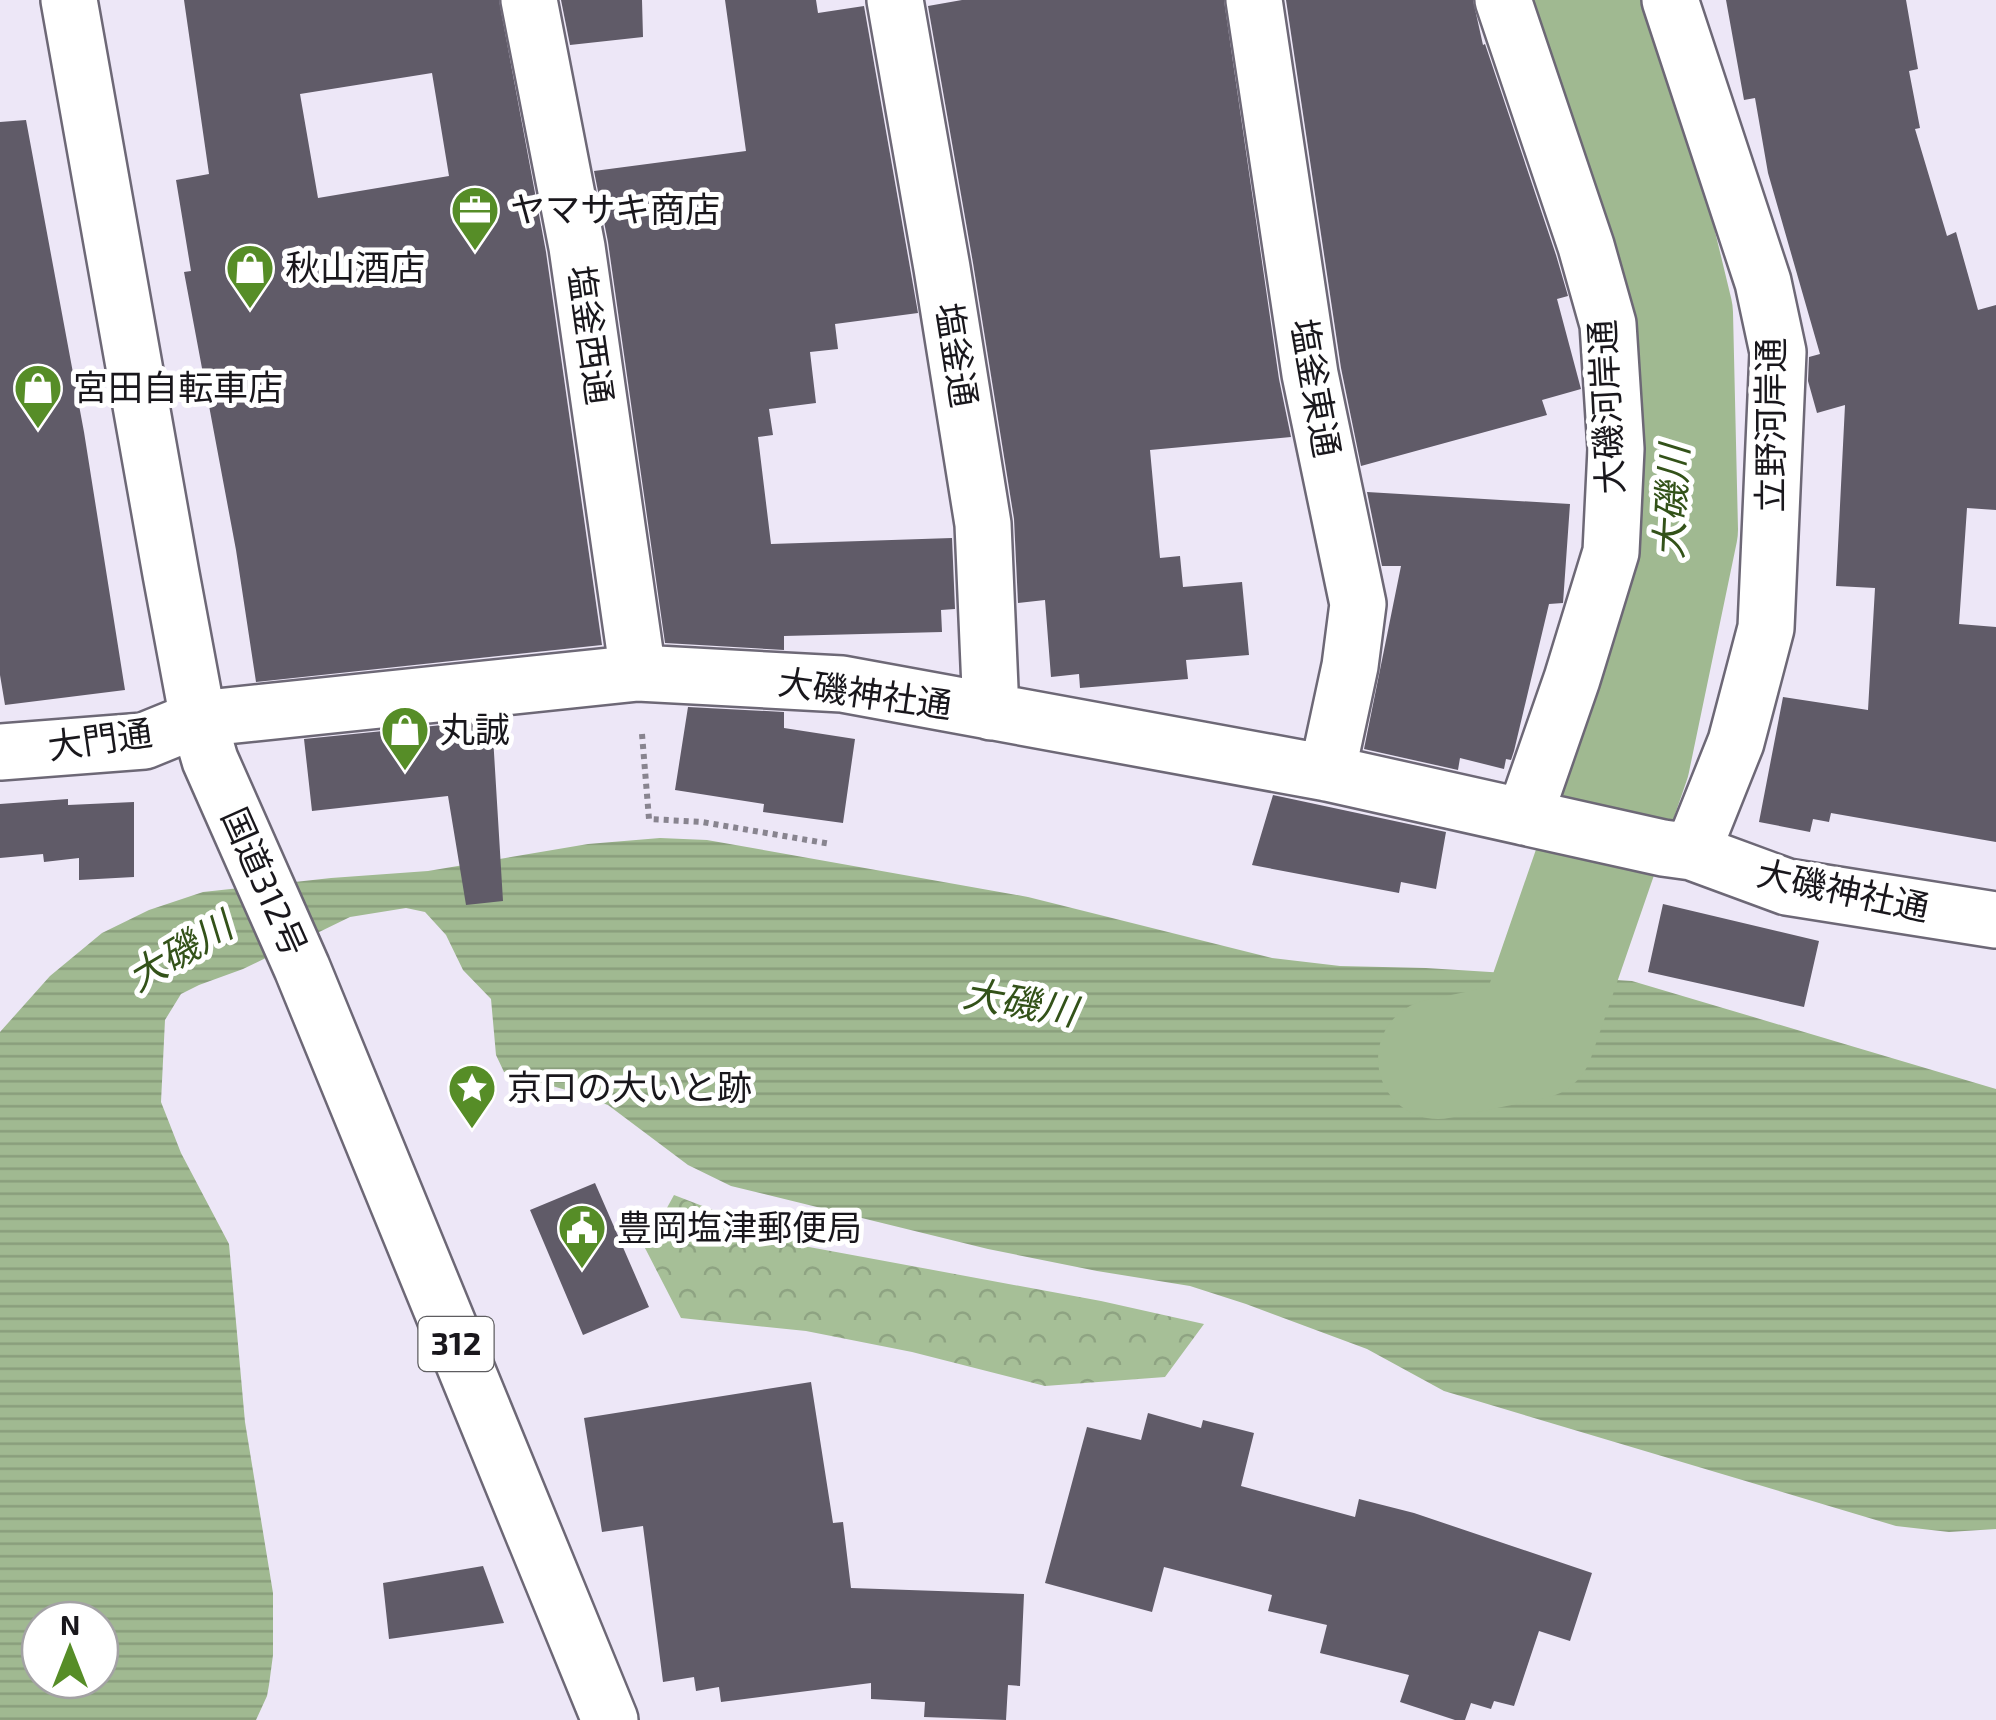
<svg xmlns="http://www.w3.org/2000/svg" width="1996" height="1720" font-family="'Exo 2','Noto Sans JP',sans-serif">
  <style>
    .forest { fill: url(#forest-crowns) }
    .water { fill: url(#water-rules); fill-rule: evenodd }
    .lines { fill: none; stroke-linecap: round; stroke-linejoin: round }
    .river { stroke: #a0b991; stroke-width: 120 }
    .building { fill: #605b68; fill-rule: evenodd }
    .street-casing { stroke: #6d6876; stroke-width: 60 }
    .secondary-casing { stroke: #6d6876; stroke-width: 60 }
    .highway-casing { stroke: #6d6876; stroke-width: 60 }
    .path { stroke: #88848f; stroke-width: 6; stroke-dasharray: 5 5; stroke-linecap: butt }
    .street { stroke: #fff; stroke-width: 55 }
    .secondary { stroke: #fff; stroke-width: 55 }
    .highway { stroke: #fff; stroke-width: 55 }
    .labels { text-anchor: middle; stroke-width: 10; stroke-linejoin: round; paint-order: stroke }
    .shield { fill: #fff; stroke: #5e5d60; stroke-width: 2.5 }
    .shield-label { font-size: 32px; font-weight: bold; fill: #19171c }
    .poi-label { font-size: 35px; fill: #19171c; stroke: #fff; text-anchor: start }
    .street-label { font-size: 35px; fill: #19171c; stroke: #fff }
    .water-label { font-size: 38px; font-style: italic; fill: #335219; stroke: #fff }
  </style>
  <defs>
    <pattern id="forest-crowns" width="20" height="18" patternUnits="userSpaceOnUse" patternTransform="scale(2.5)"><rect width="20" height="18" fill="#a6bf97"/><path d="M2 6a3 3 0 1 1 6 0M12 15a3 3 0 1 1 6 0" fill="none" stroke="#8ea382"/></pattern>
    <pattern id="water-rules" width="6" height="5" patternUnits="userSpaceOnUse" patternTransform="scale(2.5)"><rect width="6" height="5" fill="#a0b991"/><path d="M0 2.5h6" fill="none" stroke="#899e7c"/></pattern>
  </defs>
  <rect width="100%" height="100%" fill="#ede7f7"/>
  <!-- forest -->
  <path class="forest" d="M674 1195 809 1247 1101 1301 1204 1324 1165 1377 1045 1386 912 1352 806 1331 681 1318 645 1248Z"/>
  <!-- water -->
  <path class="water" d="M660 838 707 840 1028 897 1272 958 1340 966 1426 968 1632 981 1996 1089V1529L1949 1532 1896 1526 1444 1391 1367 1349 1246 1304 1190 1286 1097 1271 988 1249 731 1186 688 1165 608 1105 573 1092 504 1072 496 1055 491 999 463 970 446 935 425 912 406 908 350 917 243 969 199 985 181 994 165 1020 161 1102 181 1153 229 1244 245 1422 273 1593V1655L269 1685 267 1696 256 1720H0V1032L50 976 102 933 149 910 203 892 331 878 428 871 588 844ZM40 1620H100V1680H40Z"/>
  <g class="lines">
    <!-- river -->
    <path class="river" d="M1438 1059 1534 1039 1630 761 1678 530 1673 313 1644 193 1578 0"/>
  </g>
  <!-- building -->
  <path class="building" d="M184 0H499L546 252 602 645 256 682 236 550 184 272 191 271 176 180 209 174ZM432 73 449 176 318 198 300 94Z
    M561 0H642L643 37 570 45Z
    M725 0H816L818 13 864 6 918 313 835 324 838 349 810 352 816 403 769 409 773 435 758 437 771 544 952 538 955 609 941 610 942 632 784 636V650L665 643 608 242 594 171 746 151Z
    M962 0H1224L1279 379 1291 437 1150 450 1160 558 1180 556 1183 587 1242 582 1249 655 1186 660 1188 679 1080 688 1079 674 1051 677 1045 600 1018 603 1014 519 973 263 928 6Z
    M1286 0H1473L1483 45 1485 44 1556 255 1568 296 1557 299 1581 389 1542 400 1547 415 1361 466 1341 368Z
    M1726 0H1906L1918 69 1909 71 1920 128 1915 129 1947 236 1956 232 1978 310 1996 305V510L1967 508 1959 624 1996 627V842L1831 813 1829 822 1813 819 1810 832 1759 822 1783 697 1868 710 1875 588 1836 586 1845 405 1817 413 1808 381 1809 357 1820 354 1768 173 1755 98 1744 100Z
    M26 120 84 432 125 690 5 705 0 675V122Z
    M1367 492 1570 504 1563 603 1549 604 1514 751 1511 760 1506 759 1504 769 1460 758 1458 770 1364 749 1401 566H1382Z
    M688 707 784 712V728L855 739 843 823 763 812 764 804 675 790Z
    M492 720 503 901 466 905 448 796 312 811 304 739Z
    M1273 795 1446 832 1436 889 1401 882 1399 893 1252 865Z
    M68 799V805L134 802V877L79 880V858L44 862 43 854 0 858V804Z
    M1663 904 1819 941 1804 1007 1648 972Z
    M595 1183 649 1307 583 1335 530 1210Z
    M811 1382 833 1523 843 1522 851 1588 1024 1594 1020 1686 1008 1685 1006 1720 924 1717 925 1702 871 1699V1683L721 1702 719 1687 696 1691 694 1677 663 1682 643 1526 602 1532 584 1418Z
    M1148 1413 1201 1428 1203 1420 1254 1433 1241 1486 1355 1517 1359 1499 1414 1513 1592 1573 1570 1641 1539 1631 1514 1706 1494 1701 1491 1709 1471 1703 1465 1720H1455L1400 1702 1409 1675 1320 1653 1327 1625 1268 1611 1272 1595 1164 1567 1152 1612 1045 1583 1087 1427 1141 1440Z
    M483 1566 504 1623 389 1639 383 1583Z"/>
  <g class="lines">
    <!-- street casing -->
    <g class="street-casing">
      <path id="street" d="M529 0 577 247 638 673
        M895 0 942 268 983 524 991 712
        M1254 0 1310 374 1358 604 1350 666 1327 773
        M1503 0 1586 246 1608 324 1616 449 1611 552 1572 679 1524 817
        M1670 0 1763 282 1778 352 1766 628 1736 742 1692 852
        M198 719 638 673 842 684 1327 773 1663 848 1692 852 1787 887 1996 920"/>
    </g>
    <!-- secondary casing -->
    <g class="secondary-casing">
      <path id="secondary" d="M0 752 144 741 198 719"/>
    </g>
    <!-- highway casing -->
    <g class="highway-casing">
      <path id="highway" d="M69 0 171 574 198 719 210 760 302 968 610 1720"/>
    </g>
    <!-- path -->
    <path class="path" d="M642 734 649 819 702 822 831 844"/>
    <!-- street -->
    <use href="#street" class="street"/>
    <!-- secondary -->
    <use href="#secondary" class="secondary"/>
    <!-- highway -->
    <use href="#highway" class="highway"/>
  </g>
  <!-- icons -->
  <defs>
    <g id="office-pin" transform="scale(2.5)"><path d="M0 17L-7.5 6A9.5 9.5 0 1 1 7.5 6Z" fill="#568d27" stroke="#fff"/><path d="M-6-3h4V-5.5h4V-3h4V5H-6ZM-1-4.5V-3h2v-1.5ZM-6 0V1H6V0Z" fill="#fff"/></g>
    <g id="shop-pin" transform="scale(2.5)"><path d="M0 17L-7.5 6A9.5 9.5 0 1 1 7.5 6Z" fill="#568d27" stroke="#fff"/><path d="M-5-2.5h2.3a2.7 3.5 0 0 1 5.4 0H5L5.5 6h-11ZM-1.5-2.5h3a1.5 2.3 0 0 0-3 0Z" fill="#fff"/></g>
    <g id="sight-pin" transform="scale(2.5)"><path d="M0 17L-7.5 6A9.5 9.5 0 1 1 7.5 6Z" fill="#568d27" stroke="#fff"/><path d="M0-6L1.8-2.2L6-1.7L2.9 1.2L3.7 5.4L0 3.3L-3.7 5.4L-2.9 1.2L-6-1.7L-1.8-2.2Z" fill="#fff"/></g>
    <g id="civic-pin" transform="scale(2.5)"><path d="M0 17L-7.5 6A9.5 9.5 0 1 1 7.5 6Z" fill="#568d27" stroke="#fff"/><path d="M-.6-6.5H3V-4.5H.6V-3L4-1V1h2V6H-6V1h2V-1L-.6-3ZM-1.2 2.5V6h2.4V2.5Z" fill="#fff"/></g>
  </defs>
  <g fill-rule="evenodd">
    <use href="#office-pin" x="475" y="210"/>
    <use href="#shop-pin" x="250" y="268"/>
    <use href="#shop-pin" x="38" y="388"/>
    <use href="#shop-pin" x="405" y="730"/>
    <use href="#sight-pin" x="472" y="1088"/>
    <use href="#civic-pin" x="582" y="1228"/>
  </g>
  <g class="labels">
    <!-- shield labels -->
    <rect class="shield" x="418.5" y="1317" width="75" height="54" rx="8"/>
    <g class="shield-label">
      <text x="456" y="1355">312</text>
    </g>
    <!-- poi labels -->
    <g class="poi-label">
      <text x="510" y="222">ヤマサキ商店</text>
      <text x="285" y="280">秋山酒店</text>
      <text x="73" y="400">宮田自転車店</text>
      <text x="440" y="742">丸誠</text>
      <text x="507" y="1100">京口の大いと跡</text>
      <text x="617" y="1240">豊岡塩津郵便局</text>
    </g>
    <!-- street labels -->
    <g class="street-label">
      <text transform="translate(590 335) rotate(82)" y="12">塩釜西通</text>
      <text transform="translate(956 355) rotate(81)" y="12">塩釜通</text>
      <text transform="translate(1315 388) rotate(80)" y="12">塩釜東通</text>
      <text transform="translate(1607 407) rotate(-93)" y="12">大磯河岸通</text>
      <text transform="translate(1771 425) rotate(-90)" y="12">立野河岸通</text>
      <text transform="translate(865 694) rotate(8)" y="12">大磯神社通</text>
      <text transform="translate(100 740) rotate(-8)" y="12">大門通</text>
      <text transform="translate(264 882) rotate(66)" y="12">国道312号</text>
      <text transform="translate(1843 891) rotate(12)" y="12">大磯神社通</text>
    </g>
    <!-- water labels -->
    <g class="water-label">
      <text transform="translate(1672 502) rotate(-87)" y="13">大磯川</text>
      <text transform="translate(180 952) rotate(-31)" y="13">大磯川</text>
      <text transform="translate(1020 1003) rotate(10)" y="13">大磯川</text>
    </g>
  </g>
  <!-- north arrow -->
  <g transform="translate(70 1650)"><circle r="48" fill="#ffffff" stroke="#a3a2a4" stroke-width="2.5"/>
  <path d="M0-8L18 38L0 25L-18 38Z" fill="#568d27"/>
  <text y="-15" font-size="28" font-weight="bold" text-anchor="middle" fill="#19171c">N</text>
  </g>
</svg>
